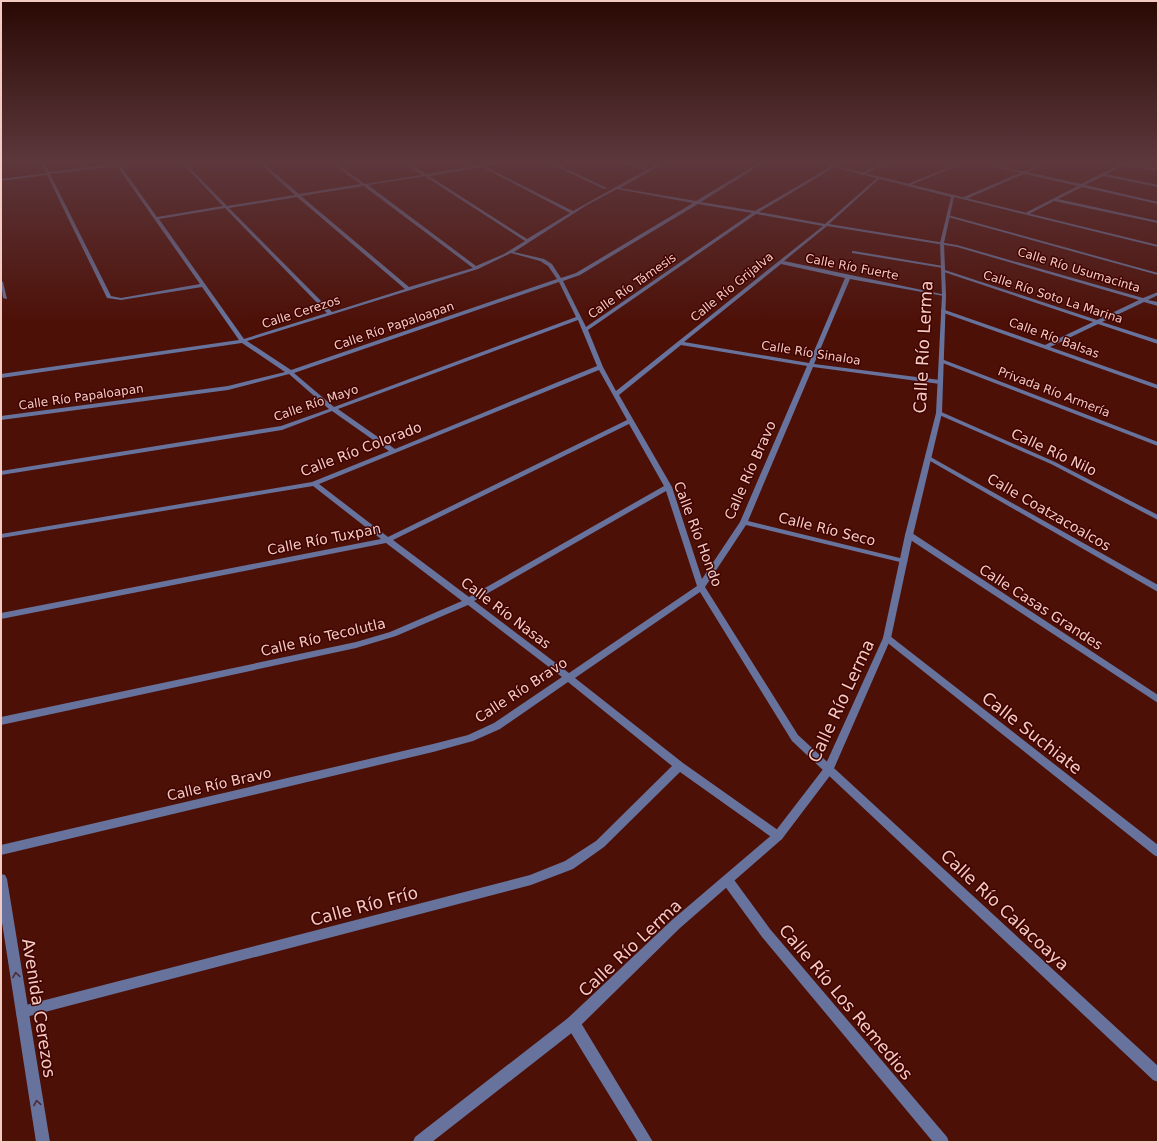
<svg xmlns="http://www.w3.org/2000/svg" width="1159" height="1143" font-family="'DejaVu Sans',sans-serif">
  <style>
    .lines { fill: none; stroke-linecap: round; stroke-linejoin: round }
    .minor { fill: #67739c; fill-rule: evenodd }
    .tertiary { fill: #67739c; fill-rule: evenodd }
    .oneway { stroke: #4e2a37 }
    .labels { text-anchor: middle; stroke-width: 3; stroke-linejoin: round; paint-order: stroke }
    .far-street-label { font-size: 12px; fill: #f3cbc3; stroke: #410300 }
    .street-label { font-size: 14px; fill: #f3cbc3; stroke: #410300 }
    .near-street-label { font-size: 17px; fill: #f3cbc3; stroke: #410300 }
  </style>
  <rect width="100%" height="100%" fill="#4d1007"/>
  <g class="lines">
    <!-- minor -->
    <path class="minor" d="M41 163H45L49 172 122 163 120 165 157 217 223 206 182 163H185L227 206 295 195 259 163H263L299 194 361 184 331 163H335L365 184 422 175 404 163H408L426 174 493 163H503L486 167 573 211 659 163 663 164 620 188 696 201 759 163H763L701 202 755 211 832 166 833 168 759 212 825 224 878 177 879 179 829 224 957 245 1143 298 1158 292V295L1148 300 1158 302V306L1144 302 1102 322 1158 340V344L1098 324 1050 347 1158 385V389L941 312V310H945L1045 345 1093 322 941 271 945 270 1097 320 1139 300 957 247 827 226 784 261 946 295 944 296 850 279 814 364 940 380 943 382 940 384 813 367 748 521 904 559 908 561 904 563 746 525 705 587 798 735 1158 1066V1082L1153 1080 792 741 700 592 575 678 683 763 782 833 783 836 782 839 778 841 774 839 680 772 604 847 573 869 531 885 22 1018 17 1017 16 1012 17 1007 22 1006 530 875 565 861 596 841 672 766 568 682 500 729 473 741 433 752 1 855V845L433 744 468 735 494 723 562 677 468 605 396 636 356 648 1 725V717L356 642 390 632 462 601 386 543 1 619V613L381 539 313 486 1 538V534L312 482 389 451 332 411 282 430 1 475V471L281 426 329 409 289 374 228 390 1 420V416L228 386 285 372 242 343 1 378V374L239 340 202 287 121 300 107 298 47 175 1 181V179L46 173ZM117 166 200 284 121 298 111 296 50 174ZM482 167 570 213 527 239 429 176ZM425 176 426 177 525 241 504 254 476 266 368 185ZM364 186 365 187 473 268 409 287 301 196ZM617 189 693 203 576 273 561 278 552 264 544 259 514 252 587 205ZM297 197 405 289 332 312 229 208ZM698 204 752 213 586 327 563 281 580 275ZM225 208 327 313 244 339 159 219ZM756 214 823 226 616 391 603 367 588 330ZM511 253 540 261 548 266 557 279 291 370 247 341 478 269ZM781 264 845 278 809 363 684 342ZM559 282 576 317 334 407 294 373ZM578 320 597 366 395 449 338 409ZM681 345 807 366 740 522 702 579 672 487 619 395ZM599 370 627 420 388 537 319 484ZM629 424 664 486 469 597 393 540ZM666 491 697 586 569 673 474 601Z
      M549 163H554L607 188 604 189Z
      M621 163H628L648 169 646 170Z
      M885 163H890L862 175 859 174Z
      M960 163H965L908 186 905 185Z
      M981 163C995 163 1009 171 1022 171 1030 171 1038 163 1046 163L1027 172 1081 184 1122 163 1158 169V171L1125 165 1106 174 1158 185V187L1103 176 1085 185 1158 202V204L1082 187 1058 199 1158 221V223L1054 201 1029 214H1027V212L1078 186 1024 174 966 199H964V197L1020 173Z
      M948 215 1158 273V275L948 217Z
      M854 251 943 266 945 267 943 268 852 253V251Z
      M1 281 3 282 7 299 3 298Z
      M940 360H944L1158 442V446L940 362Z
      M939 411 1055 462 1158 515V520L1051 464 937 414 936 413Z
      M927 455 1158 585V592L925 458V456Z
      M906 533H912L1158 695V703L906 537 905 535Z
      M887 635 890 636 1158 845V857L1154 855 884 640 883 638 884 636Z
      M728 876 732 877 770 929 947 1137 949 1142H933L762 937 724 885 722 881 724 877Z
      M573 1016 578 1018 653 1142H638L568 1028 566 1023 568 1018Z"/>
    <!-- tertiary -->
    <path class="tertiary" d="M824 163 1158 245V247L954 197 944 243 946 295 942 413 913 535 891 638 832 773 782 839 680 928 578 1028 432 1142H413L415 1137 568 1018 672 920 774 833 824 768 883 638 905 535 936 413 942 295 940 243 951 197 817 163Z
      M1 874 5 875 7 879 50 1142H36L1 916Z"/>
  </g>
  <!-- one-way arrows -->
  <defs><path id="oneway-chevron" d="M-2-3.5L2.5 0L-2 3.5" fill="none" stroke-width="1.6" stroke-linecap="round" stroke-linejoin="round"/></defs>
  <g class="oneway">
    <use href="#oneway-chevron" transform="translate(16 975) rotate(-99)"/>
    <use href="#oneway-chevron" transform="translate(37 1103) rotate(-99)"/>
  </g>
  <!-- sky -->
  <linearGradient id="sky" x2="0" y2="1"><stop stop-color="#2a0904"/><stop offset="0.5" stop-color="#5c373c"/><stop offset="1" stop-color="#5c373c" stop-opacity="0"/></linearGradient>
  <rect width="1159" height="323" fill="url(#sky)"/>
  <g class="labels">
    <!-- far-street labels -->
    <g class="far-street-label">
      <text transform="translate(852 267) rotate(11)" y="4">Calle Río Fuerte</text>
      <text transform="translate(1079 270) rotate(17)" y="4">Calle Río Usumacinta</text>
      <text transform="translate(632 286) rotate(-35)" y="4">Calle Río Támesis</text>
      <text transform="translate(732 287) rotate(-39)" y="4">Calle Río Grijalva</text>
      <text transform="translate(1053 297) rotate(18)" y="4">Calle Río Soto La Marina</text>
      <text transform="translate(301 312) rotate(-18)" y="4">Calle Cerezos</text>
      <text transform="translate(394 326) rotate(-19)" y="4">Calle Río Papaloapan</text>
      <text transform="translate(1054 338) rotate(20)" y="4">Calle Río Balsas</text>
      <text transform="translate(811 353) rotate(9)" y="4">Calle Río Sinaloa</text>
      <text transform="translate(1054 392) rotate(21)" y="4">Privada Río Armería</text>
      <text transform="translate(81 397) rotate(-8)" y="4">Calle Río Papaloapan</text>
      <text transform="translate(316 403) rotate(-19)" y="4">Calle Río Mayo</text>
    </g>
    <!-- street labels -->
    <g class="street-label">
      <text transform="translate(361 449) rotate(-21)" y="5">Calle Río Colorado</text>
      <text transform="translate(1054 452) rotate(25)" y="5">Calle Río Nilo</text>
      <text transform="translate(750 470) rotate(-66)" y="5">Calle Río Bravo</text>
      <text transform="translate(1049 512) rotate(30)" y="5">Calle Coatzacoalcos</text>
      <text transform="translate(827 529) rotate(14)" y="5">Calle Río Seco</text>
      <text transform="translate(698 534) rotate(69)" y="5">Calle Río Hondo</text>
      <text transform="translate(324 539) rotate(-11)" y="5">Calle Río Tuxpan</text>
      <text transform="translate(1041 607) rotate(33)" y="5">Calle Casas Grandes</text>
      <text transform="translate(506 613) rotate(37)" y="5">Calle Río Nasas</text>
      <text transform="translate(323 637) rotate(-13)" y="5">Calle Río Tecolutla</text>
      <text transform="translate(521 690) rotate(-33)" y="5">Calle Río Bravo</text>
      <text transform="translate(219 784) rotate(-13)" y="5">Calle Río Bravo</text>
    </g>
    <!-- near-street labels -->
    <g class="near-street-label">
      <text transform="translate(923 347) rotate(-87)" y="6">Calle Río Lerma</text>
      <text transform="translate(841 701) rotate(-65)" y="6">Calle Río Lerma</text>
      <text transform="translate(1032 733) rotate(38)" y="6">Calle Suchiate</text>
      <text transform="translate(364 906) rotate(-15)" y="6">Calle Río Frío</text>
      <text transform="translate(1005 910) rotate(43)" y="6">Calle Río Calacoaya</text>
      <text transform="translate(630 948) rotate(-43)" y="6">Calle Río Lerma</text>
      <text transform="translate(846 1002) rotate(50)" y="6">Calle Río Los Remedios</text>
      <text transform="translate(39 1008) rotate(81)" y="6">Avenida Cerezos</text>
    </g>
  </g>
  <!-- border -->
  <rect width="1159" height="1143" fill="none" stroke="#f3cbc3" stroke-width="4"/>
</svg>
